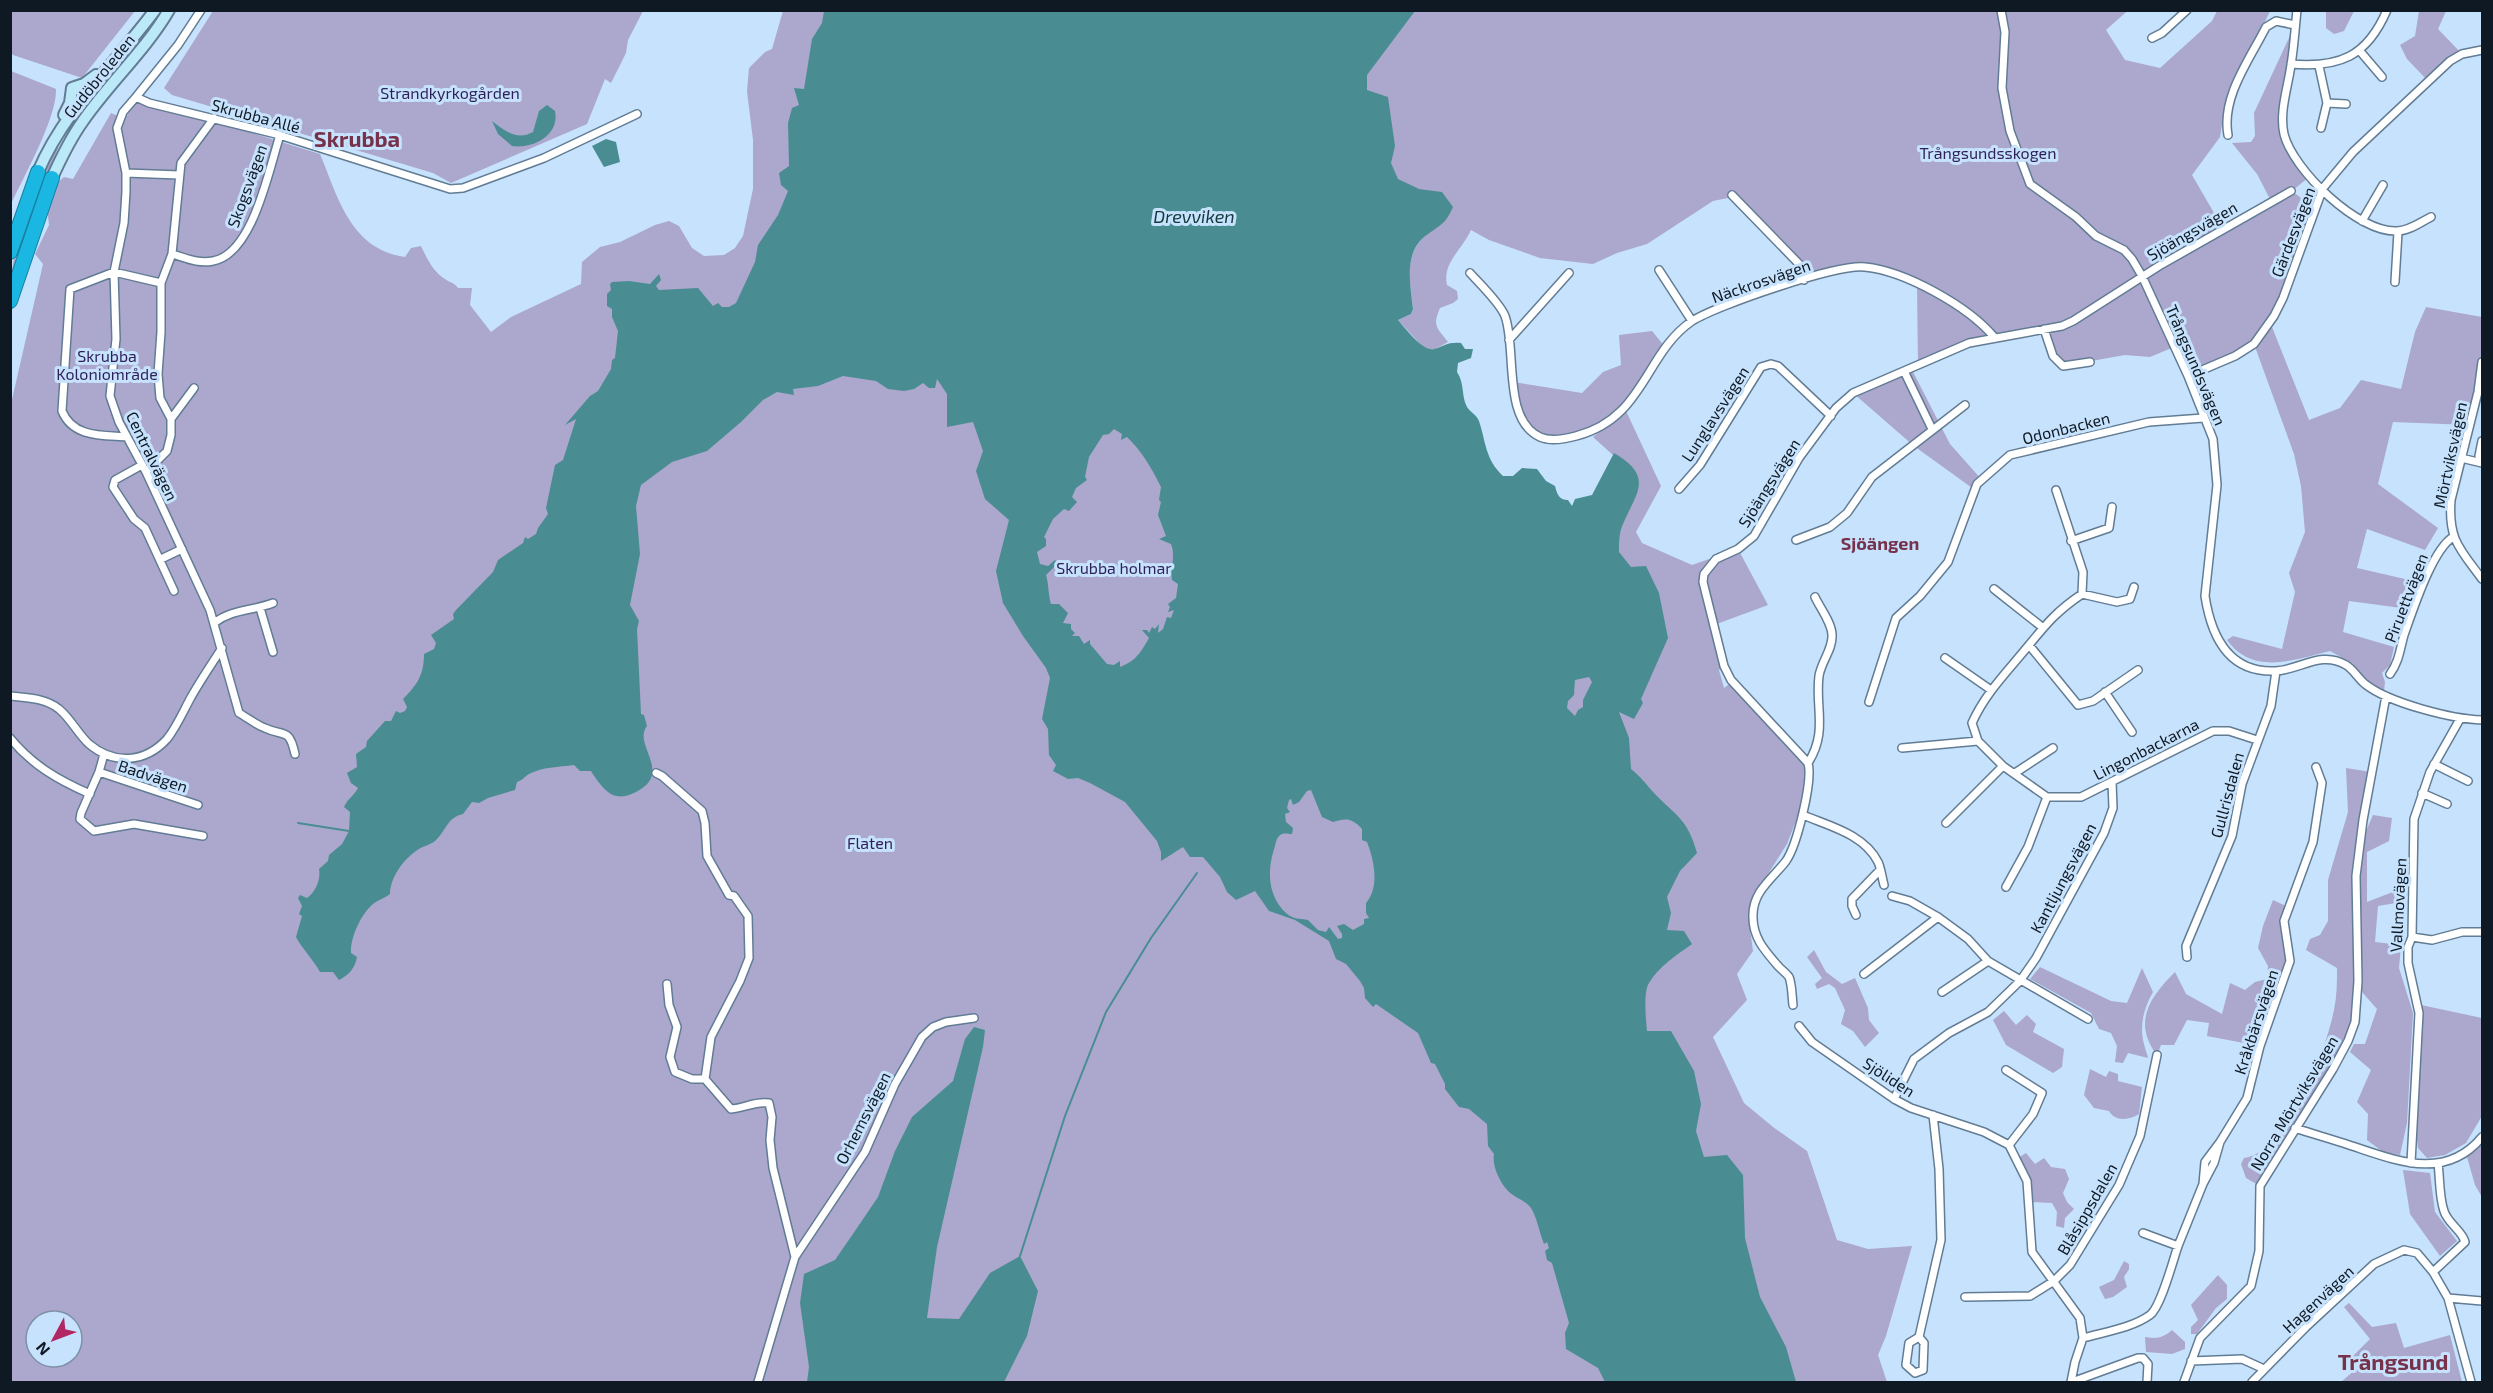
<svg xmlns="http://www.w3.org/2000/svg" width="2493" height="1393" font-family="'Exo 2',sans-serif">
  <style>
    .green { fill: #aca7cd; fill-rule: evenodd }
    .water { fill: #498d92; fill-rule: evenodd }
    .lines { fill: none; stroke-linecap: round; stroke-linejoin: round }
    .stream { stroke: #498d92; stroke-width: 2 }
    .street-casing { stroke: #627c94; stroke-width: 10 }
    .secondary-casing { stroke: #627c94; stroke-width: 14 }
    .highway-casing { stroke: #1780a0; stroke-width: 16 }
    .street { stroke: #fff; stroke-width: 7 }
    .secondary { stroke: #bbe9f7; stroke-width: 10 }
    .highway { stroke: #1bb7e3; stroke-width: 14 }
    .labels { text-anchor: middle; stroke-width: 6; stroke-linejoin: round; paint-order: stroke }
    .street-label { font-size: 16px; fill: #0f1923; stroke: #c6e2fd }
    .park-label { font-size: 16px; fill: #2f1f59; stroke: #c6e2fd }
    .water-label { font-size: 18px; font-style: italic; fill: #15373a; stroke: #c6e2fd }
    .neighbourhood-label { font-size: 18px; font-weight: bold; fill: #77324b; stroke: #c6e2fd }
    .district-label { font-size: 22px; font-weight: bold; fill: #77324b; stroke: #c6e2fd }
  </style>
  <rect width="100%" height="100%" fill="#c6e2fd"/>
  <!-- green -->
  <path class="green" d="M2130 10 2125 13 2106 30 2125 60 2160 68 2212 21 2217 11H2270L2225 106 2220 137 2192 175 2221 225 2160 265 2271 201 2257 174 2232 143 2251 142 2255 136 2254 113 2295 25 2283 132 2309 177 2292 191 2314 208 2283 298 2270 322 2309 420 2340 408 2361 380 2401 389 2415 332 2426 307 2482 317V362L2469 425 2393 422 2378 484 2438 528 2425 550 2367 529 2357 568 2418 582 2409 609 2349 601 2343 632 2394 647 2390 665 2382 673 2385 682 2384 691 2368 682 2352 663 2330 651C2294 660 2253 676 2227 640L2233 636 2282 649 2295 592 2289 573 2305 532 2301 486 2294 454 2254 344 2188 376 2174 347 2150 357 2125 355 2063 366 2053 356 2044 330 1994 337 1918 365 1917 283 1863 266 1804 280 1801 266 1733 197 1713 201 1647 244 1617 253 1593 264 1540 258 1489 240 1471 230C1462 250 1442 263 1447 285L1457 291 1458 299 1453 303 1440 308C1432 326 1437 328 1448 342L1435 349H1429L1422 346 1398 320 1411 314 1413 309C1410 281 1403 255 1426 235L1296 171 1301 11Z
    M10 11 11 10 135 11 82 78 13 55 10 51Z
    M162 11H165L154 28 100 90 90 96 96 85Z
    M213 11H643L628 40 626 53 611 83 605 79 587 124 451 183 433 173 172 95 164 88Z
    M783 11H1105L1570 562 1614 456 1593 437 1626 411 1661 486 1636 532 1642 543 1692 565 1738 549 1768 605 1714 625 1724 666 1719 670 1724 688 1732 682 1810 771 1799 813 1787 844 1753 898 1748 915 1753 951 1737 974 1747 1000 1713 1037 1744 1103 1773 1127 1807 1151 1837 1240 1868 1249 1912 1246 1886 1336 1878 1355 1887 1382H11V404L43 264 35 254 49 225 47 207 57 183 64 177 73 179 111 113 125 119 135 102 214 121 320 154C338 197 350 249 405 257L411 248 421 246C426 257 434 273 445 279 450 283 454 282 458 288H472L470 305 491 332 511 317 581 284 582 262 600 247 620 242 655 225 669 221 679 226 692 248 704 256 724 255 735 248 743 236 753 189V140L747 91 749 68 765 52 772 49ZM36 1321H72V1357H36Z
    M2326 11V10L2354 11 2344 31 2334 34 2326 28Z
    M2419 11H2446L2438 29 2462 54 2428 81 2407 59 2400 45 2415 36Z
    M11 71 56 89C57 118 24 176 11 204Z
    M59 141V145L11 284C11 245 39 174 59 141Z
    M1652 331 1666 348 1634 398 1595 429 1553 440C1521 425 1517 417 1513 382L1582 393 1603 372 1621 365 1619 335Z
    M1911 368 1950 444 1982 480 1975 490 1914 446 1853 393Z
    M2346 768 2371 772 2356 876 2357 1004 2348 1041 2260 1186 2246 1178 2241 1164 2244 1158C2287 1152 2327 1047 2334 1010 2337 996 2337 982 2337 968L2306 950 2310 939 2320 935 2328 921V880L2348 812Z
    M2373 815 2392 818 2389 841 2367 852V902L2403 888 2402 902 2378 906 2375 942 2401 945 2399 968 2413 1013 2407 1123 2400 1155 2383 1152 2367 1140 2368 1114 2357 1102 2371 1070 2350 1052 2354 1044H2365L2377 1009 2362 992 2359 875 2363 838Z
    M2273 900 2290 908 2284 921 2290 961 2260 1046 2207 1036 2209 1023 2187 1020 2174 1045H2161L2157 1055C2132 1022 2150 997 2175 972L2186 994 2222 1014 2230 983 2245 990 2255 982 2267 979 2268 966 2258 948 2263 926Z
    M1814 950 1826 972 1842 984 1855 978 1868 1008 1869 1020 1879 1033 1865 1047 1853 1031 1841 1024 1845 1010 1835 988 1829 984 1817 989 1815 984 1822 978 1807 957Z
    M2040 967 2111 1001 2127 1003 2142 968 2153 992C2144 1008 2139 1025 2144 1044 2145 1049 2147 1053 2148 1058L2128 1053 2123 1063 2115 1062 2117 1046 2111 1033 2099 1029 2091 1013 2030 979Z
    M2421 1005 2482 1018V1116L2466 1143 2445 1155 2427 1158 2418 1148 2416 1132Z
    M2004 1011 2016 1025 2027 1015 2036 1024 2033 1032 2064 1049 2062 1067 2053 1073 2006 1045 1993 1020Z
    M2090 1069 2106 1077 2109 1071 2118 1074V1081L2142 1087 2139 1114C2130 1120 2115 1122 2109 1111L2094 1108 2084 1095Z
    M2482 1140V1197L2475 1185 2467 1157Z
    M2026 1153 2035 1164 2044 1158 2051 1167 2065 1169 2069 1179 2063 1193 2067 1202 2074 1209 2065 1218 2064 1228 2056 1226 2057 1212 2052 1203 2032 1202 2030 1180 2018 1158Z
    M2403 1170 2430 1173 2435 1212 2457 1241 2440 1256 2410 1214Z
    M2124 1261 2129 1264V1269L2124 1277 2127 1287 2113 1297 2105 1299 2099 1287 2114 1280Z
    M2218 1275 2227 1285V1299L2216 1308 2197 1334H2191V1327L2198 1320 2191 1305Z
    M2349 1303 2372 1327 2396 1323 2404 1348 2450 1335 2462 1382H2341L2356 1369 2351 1358 2370 1339 2344 1307Z
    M2172 1330 2185 1342V1349L2172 1354 2146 1352 2145 1337C2157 1339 2163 1338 2172 1330Z"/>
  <!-- water -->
  <path class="water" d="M824 11H1415L1367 75V90L1388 97 1395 146 1391 163 1398 179 1419 189 1442 192 1453 207C1446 223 1442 224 1428 234 1403 251 1410 282 1413 309L1411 314 1398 320C1405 328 1423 352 1434 349 1446 346 1446 342 1461 343L1465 349H1473L1471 358 1458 363 1457 372C1465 384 1461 396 1467 407 1470 412 1477 415 1479 421 1486 442 1485 459 1503 476H1513L1522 468 1537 469 1546 481 1555 486C1557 494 1559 500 1568 500L1572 506 1575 499 1592 495 1614 453C1655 477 1636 493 1623 524 1619 532 1619 543 1619 552L1631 567 1646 566 1659 593 1668 638 1641 699 1643 703 1634 719 1619 712 1629 738 1631 769C1640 776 1646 784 1654 793 1677 817 1687 818 1697 853L1680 871 1667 897 1671 913 1667 930 1684 931 1692 944C1678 954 1658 967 1649 983 1643 992 1646 1020 1647 1031H1671L1694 1071 1701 1104 1696 1131 1704 1157 1727 1155 1743 1175 1745 1238 1760 1297 1786 1347 1796 1382H1605L1598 1368 1566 1349 1565 1333 1569 1323 1552 1263 1547 1260 1545 1251 1549 1248 1547 1242 1544 1244C1540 1234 1536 1215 1531 1208 1525 1200 1515 1198 1508 1191 1498 1180 1492 1164 1494 1154L1488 1146 1487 1124 1469 1109 1459 1107 1445 1089V1084L1435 1064 1431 1063 1418 1033 1376 1004 1373 1007 1365 998 1364 988 1360 981 1346 964 1336 959 1329 941 1295 920 1269 911 1255 891 1236 900 1227 892 1220 877 1203 857H1190L1183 847 1161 861V852L1157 841 1125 802 1090 783 1078 778 1068 779 1053 771 1056 765 1049 755 1048 729 1042 719 1050 678 1046 668 1023 636 1003 603 996 571 1009 520 985 499 976 471 983 451 973 422 947 427V394L937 379 935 388H929L923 383 914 389 904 391 888 389 876 381 843 376 818 386 793 389 794 395 777 392 763 400 741 422 707 451 672 462 641 485 636 506 640 554 630 605 639 621 637 629 641 714 644 715 647 726C632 744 674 773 636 792 628 796 622 798 613 795 605 792 595 778 591 771H580L574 765C559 767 542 767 529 774 524 777 523 780 517 782L515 790 488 798 479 803 472 802 463 814C448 817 446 830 437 839 432 845 422 846 416 851 403 860 390 878 390 894 385 898 378 900 373 904 361 914 350 938 351 953L357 957C355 968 349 975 339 980L333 972H320C313 959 303 950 296 937L302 916 299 914 302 906 298 898 300 895 307 898C316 892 321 879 319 869L328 861 329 855 342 844 349 831 350 812 344 807C348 798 354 796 358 788L351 783 347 773 357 767 356 754 366 747 367 741 385 721H391L396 711 400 713 405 711 407 707 403 699C417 685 424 675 424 654L434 649 436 643 431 635 454 619 453 614 456 610 493 572 498 560 523 543 525 537 528 539 536 534 538 528 548 514 546 508 555 465 563 460 576 419 565 425 590 396 598 391 611 369 612 360 615 358 618 331 612 317V309L607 306V294L611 290 610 284 612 282 629 281 650 284 659 274 661 280 656 286 659 290 698 288 713 306 718 303 722 307H729L736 303 755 262 758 245 778 215 788 191 781 185 779 173 789 166 788 123 792 108 799 105 794 88 804 89 812 39 822 23ZM1114 429 1122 434 1121 440 1127 437C1142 451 1152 469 1161 487L1159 500 1161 502 1158 515 1166 536 1159 539 1171 544C1176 556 1170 568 1172 580L1178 584 1176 598 1168 604 1170 607 1168 612 1174 610 1171 618 1167 617 1163 629 1158 633 1159 624 1155 629 1152 627 1149 633 1147 630H1142L1149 638C1141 652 1136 661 1120 667V661L1114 665 1107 664 1090 644V640L1084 644 1079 636H1072L1075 633 1071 629V624L1063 623 1068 613 1059 604H1051C1048 595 1049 585 1046 575L1058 563 1055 560 1048 566 1040 564 1037 552 1046 546V539L1044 537 1053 519 1064 509 1069 511 1077 502 1072 497 1076 488 1087 480 1085 477 1089 457 1103 435 1109 434ZM1589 677 1592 682 1583 700V707L1578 710 1575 716 1567 708 1568 701 1574 695 1575 680ZM1311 790 1322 817 1333 822C1346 818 1352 818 1362 829V840L1367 842C1374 860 1380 887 1366 903V913L1369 918 1364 919V924L1353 930 1344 924 1337 926 1342 934V938L1338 939 1329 927 1326 932 1318 930 1308 920C1299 918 1294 920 1286 913 1267 895 1267 869 1275 846 1276 842 1277 836 1282 834 1285 833 1289 834 1292 834L1293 828 1286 822 1285 814 1290 812 1287 808 1289 800 1291 799 1293 805 1299 802 1307 791Z
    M547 105 555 111C560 136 532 149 512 146L498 134 492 121C505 131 517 141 533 132L539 111Z
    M606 139 616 142 620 162 604 167 592 146Z
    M974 1027 985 1030 983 1047 937 1247 927 1318 959 1319 990 1273 1020 1256 1038 1291 1027 1336 1004 1382H807L809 1367 800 1303 804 1274 835 1260 857 1228 878 1197 895 1151 912 1117 953 1081 965 1039Z"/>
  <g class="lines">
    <!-- stream -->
    <path class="stream" d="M298 823 349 831
      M1020 1256 1065 1116 1106 1012 1151 938 1197 873"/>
    <!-- street casing -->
    <g class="street-casing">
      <path id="street" d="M201 10 178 45 136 97 149 103 276 134 450 189 463 188 544 158 637 114
        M2001 10 2005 32 2002 88 2010 131 2030 184 2076 217 2096 236 2124 250 2132 259 2142 276 2188 376 2213 439 2217 485 2205 596C2211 635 2228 673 2275 671 2300 670 2321 650 2346 665 2353 669 2358 678 2365 684 2389 703 2452 719 2482 720
        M2297 10C2295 29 2294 47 2291 65 2288 87 2279 112 2284 134 2293 170 2358 233 2397 231 2409 231 2421 222 2431 217
        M2152 38 2162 33 2187 10
        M2359 50 2382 77
        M2291 64C2339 68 2367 57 2387 10
        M2319 66 2327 103 2321 128
        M136 97 123 112 117 128 126 173V192L124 223 114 272 116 339 110 396 119 422 146 472 210 610 239 713C248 718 256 725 265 728 284 737 289 727 295 754
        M2327 103 2346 104
        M2228 135C2221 97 2250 59 2266 27L2276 21 2295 25
        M126 173 179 175
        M1732 195 1801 266 1804 280
        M2362 221 2383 185
        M172 254C186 258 198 264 213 261 253 254 269 169 280 135
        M1659 270 1692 321
        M1470 273C1480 284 1500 303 1505 316 1517 348 1502 420 1540 437 1551 442 1565 439 1576 436 1645 418 1644 354 1692 321 1717 305 1837 264 1865 267 1905 271 1968 306 1994 337
        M2395 282 2398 232
        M2044 329 2053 356 2063 366 2090 362
        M1509 340 1569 273
        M2482 362 2478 392 2451 500C2448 540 2460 549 2482 579
        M1904 371 1932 429
        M2188 376 2235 356 2254 344 2274 316 2283 298 2323 188 2353 152 2450 61 2462 54 2482 50
        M171 419 160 398 158 374 161 332V283L172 254 181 163 214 118
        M127 437C103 435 73 438 62 411L70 289 114 272 161 283
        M2461 458 2482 463 2479 456 2482 441
        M142 465 115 480 113 487 134 519 145 528 174 591
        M146 472 167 451 171 435V419L194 388
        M1679 489 1700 465 1761 367 1771 364 1778 366 1831 416
        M2056 490 2083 572 2082 594 2117 602 2130 599 2134 587
        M1796 540 1830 527 1847 513 1872 477 1965 405
        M2071 541 2109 528 2112 507
        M161 559 182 549
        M1994 589 2042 627
        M2082 594C2057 611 2047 623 2029 645 2008 671 1986 692 1972 723L1978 741 2003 766 2047 797H2081L2213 731H2229L2257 740
        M260 608 273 652
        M214 623C232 609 252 611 273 603
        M2029 645 2078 705 2093 701 2138 670
        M1945 658 1991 690
        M2390 674C2399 662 2400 649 2404 635 2413 610 2432 550 2453 537
        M2105 692 2132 732
        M10 696C28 698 45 698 59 709 71 719 78 734 89 744 114 765 145 763 167 739 176 728 183 712 190 699 200 681 211 665 222 648
        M1869 702 1896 618 1920 596 1948 562 1977 484 2010 455 2149 422 2203 418
        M10 738C32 765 58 780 90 794
        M1902 748 1978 741
        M104 754 99 772 81 813 80 819 94 831 134 824 203 836
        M1808 763C1828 732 1815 708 1819 676 1821 662 1833 649 1832 635 1832 623 1820 608 1815 597
        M2434 764 2468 781
        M99 772 198 805
        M656 773 662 776 702 811 705 823 707 856 729 895 734 896 748 916 749 958 740 981 711 1037 705 1079 731 1109C745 1108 755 1101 769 1103L772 1117 770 1140 773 1168 795 1257 758 1382
        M2015 773 2053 748
        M2422 793 2447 804
        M1803 815C1829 826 1864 834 1878 862 1881 868 1882 878 1884 885
        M1946 823 2003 766
        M2006 887 2028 847 2047 797
        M1892 896 1910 901 1938 917 1968 939 1988 961 2088 1019
        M1856 915 1852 906V899L1880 870
        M2412 937 2432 940 2462 932H2482
        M2187 957 2186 946 2232 836 2242 784 2271 706 2276 671
        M1864 974 1938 917
        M667 984 669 1005 677 1027 670 1057 675 1072 692 1079H705
        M1942 992 1988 961
        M1793 1005C1792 997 1792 984 1789 977 1787 974 1782 970 1779 967 1765 951 1752 937 1753 915 1753 891 1773 878 1786 861 1797 845 1813 781 1808 763L1731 680 1724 666 1703 582 1704 574 1716 559 1738 549 1754 536 1799 458 1836 408 1853 393 1969 343 2062 326 2073 321 2159 266 2291 191
        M1799 1026 1812 1042 1894 1099 1911 1108 1984 1132 2009 1145 2027 1181 2032 1252 2080 1318 2083 1338 2075 1362 2071 1382
        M2006 1070 2042 1093 2033 1114 2009 1145
        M1894 1099 1914 1059 1949 1033 1988 1012 2020 981 2036 958 2104 833 2113 808 2112 782
        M2295 1128C2313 1134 2331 1139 2349 1145 2395 1160 2445 1182 2482 1137
        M2411 1163 2419 1013 2408 963V947L2412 937 2414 819 2430 772 2460 719
        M2203 1184 2205 1162 2220 1142 2247 1098 2260 1046 2290 961 2284 921 2313 842 2322 783 2316 767
        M2143 1233 2178 1246 2203 1184 2214 1163 2220 1142
        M795 1257 865 1152 895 1084 922 1037 933 1027 946 1022 974 1018
        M2433 1272 2465 1242C2462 1230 2448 1224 2444 1211 2439 1197 2440 1178 2438 1163
        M1965 1297 2030 1296 2054 1281 2070 1265 2119 1185 2140 1136 2157 1055
        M2448 1298 2482 1301
        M1919 1337 1924 1343 1923 1370 1915 1373 1906 1365 1909 1343 1919 1337 1941 1240 1939 1169 1933 1115
        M2083 1338C2104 1332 2132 1328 2150 1315 2161 1307 2173 1260 2178 1246
        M2191 1361 2242 1359 2264 1369
        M2072 1382 2138 1358H2143L2148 1364 2147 1382
        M2184 1382 2200 1338 2251 1286 2259 1251 2260 1186 2333 1069 2348 1041 2355 1022 2358 981 2356 876 2363 820 2386 696
        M2252 1382 2306 1327 2374 1264 2404 1250 2417 1253 2433 1272 2448 1298 2471 1382"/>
    </g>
    <!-- secondary casing -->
    <g class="secondary-casing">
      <path id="secondary" d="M64 115 70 103 72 88 84 84 96 75
        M38 172C64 110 115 64 155 10
        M52 178C61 158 70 139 83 121 110 82 145 51 169 10"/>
    </g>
    <!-- highway casing -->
    <g class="highway-casing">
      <path id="highway" d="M10 252 38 172
        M10 301 52 178"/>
    </g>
    <!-- street -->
    <use href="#street" class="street"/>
    <!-- secondary -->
    <use href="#secondary" class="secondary"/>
    <!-- highway -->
    <use href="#highway" class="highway"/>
  </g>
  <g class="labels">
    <!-- street labels -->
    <g class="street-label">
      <text transform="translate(99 76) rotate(-51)" y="6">Gudöbroleden</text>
      <text transform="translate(256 116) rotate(15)" y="6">Skrubba Allé</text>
      <text transform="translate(247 186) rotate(-70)" y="6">Skogsvägen</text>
      <text transform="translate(2192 231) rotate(-30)" y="6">Sjöängsvägen</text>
      <text transform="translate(2293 232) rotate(-69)" y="6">Gärdesvägen</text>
      <text transform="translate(1761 281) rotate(-19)" y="6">Näckrosvägen</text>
      <text transform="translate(2196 365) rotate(67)" y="6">Trångsundsvägen</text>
      <text transform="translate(1715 414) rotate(-57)" y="6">Lunglavsvägen</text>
      <text transform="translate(2066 428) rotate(-14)" y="6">Odonbacken</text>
      <text transform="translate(2450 455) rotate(-78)" y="6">Mörtviksvägen</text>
      <text transform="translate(152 456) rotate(64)" y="6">Centralvägen</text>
      <text transform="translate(1769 483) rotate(-58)" y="6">Sjöängsvägen</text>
      <text transform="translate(2406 598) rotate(-69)" y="6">Piruettvägen</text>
      <text transform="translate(2146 749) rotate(-27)" y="6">Lingonbackarna</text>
      <text transform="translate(153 776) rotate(18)" y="6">Badvägen</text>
      <text transform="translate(2227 795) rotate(-75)" y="6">Gullrisdalen</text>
      <text transform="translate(2063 878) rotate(-62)" y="6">Kantljungsvägen</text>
      <text transform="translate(2398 905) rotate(-87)" y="6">Vallmovägen</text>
      <text transform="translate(2256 1022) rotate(-72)" y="6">Kråkbärsvägen</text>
      <text transform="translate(1889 1077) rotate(33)" y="6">Sjöliden</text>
      <text transform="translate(2294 1103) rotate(-59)" y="6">Norra Mörtviksvägen</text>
      <text transform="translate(863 1118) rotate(-63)" y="6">Orhemsvägen</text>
      <text transform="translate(2087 1209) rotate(-60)" y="6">Blåsippsdalen</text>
      <text transform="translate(2318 1299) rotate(-43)" y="6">Hagenvägen</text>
    </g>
    <!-- park labels -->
    <g class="park-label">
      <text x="450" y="99">Strandkyrkogården</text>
      <text x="1988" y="159">Trångsundsskogen</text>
      <text x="107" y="362">Skrubba<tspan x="107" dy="18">Koloniområde</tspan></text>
      <text x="1114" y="574">Skrubba holmar</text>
      <text x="870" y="849">Flaten</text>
    </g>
    <!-- water labels -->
    <g class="water-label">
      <text x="1194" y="223">Drevviken</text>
    </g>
    <!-- neighbourhood labels -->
    <g class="neighbourhood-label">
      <text x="1880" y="550">Sjöängen</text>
    </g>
    <!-- district labels -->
    <g class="district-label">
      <text x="357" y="147">Skrubba</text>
      <text x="2393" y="1370">Trångsund</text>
    </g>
  </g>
  <!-- border -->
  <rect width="2493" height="1393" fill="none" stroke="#0f1923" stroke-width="24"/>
  <!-- north arrow -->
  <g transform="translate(54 1339) rotate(229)"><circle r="28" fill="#c6e2fd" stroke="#7d92a6" stroke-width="1.5"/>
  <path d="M0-4.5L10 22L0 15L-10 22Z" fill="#b12663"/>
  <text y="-9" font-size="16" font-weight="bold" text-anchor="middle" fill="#0f1923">N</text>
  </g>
</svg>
